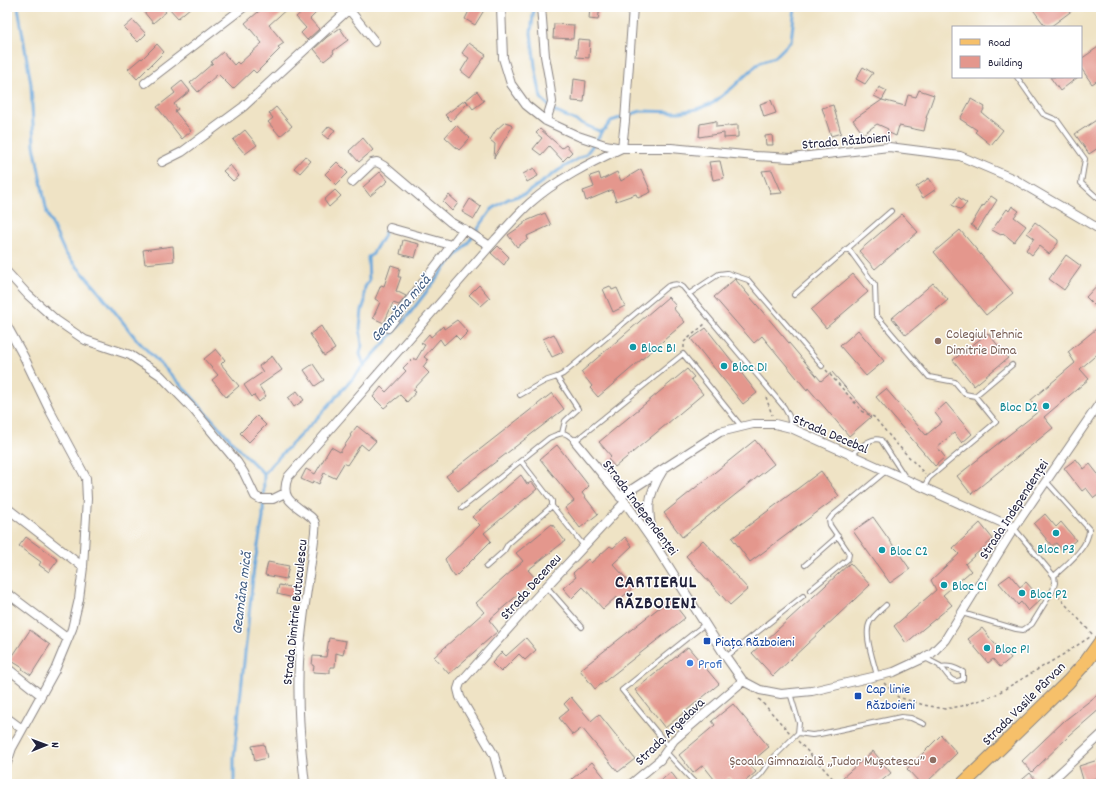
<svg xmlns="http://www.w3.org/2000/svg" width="1108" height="791" font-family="Dekko,sans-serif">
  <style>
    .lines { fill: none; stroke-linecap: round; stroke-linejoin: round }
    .stream { stroke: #69a7db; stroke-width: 3 }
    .building { fill: #e4978d }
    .lane-casing { stroke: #888280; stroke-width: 6 }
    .street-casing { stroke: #888280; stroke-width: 10 }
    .primary-casing { stroke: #888280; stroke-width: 15 }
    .path { stroke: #888280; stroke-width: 1.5; stroke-dasharray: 3 3; stroke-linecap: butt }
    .lane { stroke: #fff; stroke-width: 4 }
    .street { stroke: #fff; stroke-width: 8 }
    .primary { stroke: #f6c06b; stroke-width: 13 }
    .education-dot { fill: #8d6e63; stroke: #fff; stroke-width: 1.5 }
    .culture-dot { fill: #0f9aa8; stroke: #fff; stroke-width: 1.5 }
    .transit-dot { fill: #1a4fb4; stroke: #fff; stroke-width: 1.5 }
    .shop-dot { fill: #3f7fe0; stroke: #fff; stroke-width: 1.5 }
    .labels { text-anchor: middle; stroke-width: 3; stroke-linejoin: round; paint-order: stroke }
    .street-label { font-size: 14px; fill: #22223b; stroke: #fff }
    .education-label { font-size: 14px; fill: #785e54; stroke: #fff; text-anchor: start }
    .culture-label { font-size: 14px; fill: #0d838f; stroke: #fff; text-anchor: start }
    .transit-label { font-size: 14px; fill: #164399; stroke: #fff; text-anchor: start }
    .shop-label { font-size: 14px; fill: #366cbe; stroke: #fff; text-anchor: start }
    .water-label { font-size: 15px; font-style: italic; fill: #425e83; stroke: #fff }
    .district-label { font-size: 18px; font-weight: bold; letter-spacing: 1px; fill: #22223b; stroke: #fff }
  </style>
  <rect width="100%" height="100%" fill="#fff"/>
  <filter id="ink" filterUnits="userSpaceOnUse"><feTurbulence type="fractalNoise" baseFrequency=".025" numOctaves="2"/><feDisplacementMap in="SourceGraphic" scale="8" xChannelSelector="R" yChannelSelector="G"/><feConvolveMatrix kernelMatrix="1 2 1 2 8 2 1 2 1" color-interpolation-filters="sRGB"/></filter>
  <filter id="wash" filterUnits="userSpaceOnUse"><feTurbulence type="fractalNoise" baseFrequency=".012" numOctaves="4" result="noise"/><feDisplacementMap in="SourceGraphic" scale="16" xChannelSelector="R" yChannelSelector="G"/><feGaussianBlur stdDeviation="0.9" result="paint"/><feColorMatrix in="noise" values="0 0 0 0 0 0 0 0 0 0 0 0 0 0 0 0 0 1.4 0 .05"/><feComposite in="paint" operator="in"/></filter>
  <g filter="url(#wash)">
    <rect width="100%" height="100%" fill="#efe3c5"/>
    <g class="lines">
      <!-- stream -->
      <path class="stream" d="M18 7 31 84 34 145 47 213 65 253 96 288 137 340 182 386 239 449 264 474
        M534 7 531 33 535 66 541 98 554 111 601 132
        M364 365 360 354 362 345 360 328 362 310 365 301 364 294 365 287 369 281 368 257 373 254C376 245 384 239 386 229
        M234 784V757L254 567 263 518 264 474 272 464 321 414 403 322 444 269 467 244 492 209 508 199 525 194 559 170 586 154 599 137 601 132 605 129 611 121 641 111 680 112 697 109 713 103 732 88 760 62 775 57 791 41 795 7"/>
    </g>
    <g id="blocks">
      <!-- building -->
      <path class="building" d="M150 7H162L166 12 153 23 144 12Z
        M168 7H191L178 18Z
        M264 7H289L269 25 284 43 278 47 280 49 256 73 253 70 233 89 218 74 198 92 190 83 213 63 211 62 223 52 234 65 237 62 239 64 262 43 245 23Z
        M307 7H311L316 13 310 19 319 29 307 40 301 33 306 28 296 17Z
        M471 7H486L475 25 465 19Z
        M590 7H600L598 20 589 19Z
        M1031 7H1077L1050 27H1046Z
        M133 20 146 34 138 42 124 28Z
        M554 24 574 25 573 39 553 38Z
        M340 28 348 40 333 51 334 53 324 61 314 49 327 37Z
        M578 39 590 40 589 58 576 57Z
        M469 43 486 55 470 78 461 71 469 58 462 53Z
        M157 44 164 52 137 79 128 69 141 58 142 59Z
        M1101 45V78L1092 84 1081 68V59Z
        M863 67 873 73 865 84 856 79Z
        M1050 77H1078L1060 91Z
        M574 79 586 81 584 102 572 101Z
        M182 81 190 91 174 104 178 109 175 111 191 131 182 139 157 107 175 93 172 89Z
        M879 87 887 91 882 100 874 96Z
        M919 90 934 95 926 118H927L924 131 899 126 896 136 887 132 888 129 877 124 863 134 853 120 882 100 905 106 908 95 916 97Z
        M477 91 484 101 473 109 466 100Z
        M971 99 985 107 982 113 1003 130 991 145 975 132 977 130 960 119Z
        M465 100 468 103 451 121 445 115Z
        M771 100 776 113 764 117 760 104Z
        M833 105 841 133 831 136 822 108Z
        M276 107 292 126 280 136 268 122 273 118 269 113Z
        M1101 117V146L1089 154 1075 134Z
        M716 121V127L738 125V137L724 138V133L699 137 700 124Z
        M505 122 511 124 512 127 494 158 495 144 490 140 496 130Z
        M456 125 470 138 459 150 445 137Z
        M329 126 335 130 328 139 322 134Z
        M540 129 562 148 566 145 572 152 563 161 549 146 541 155 533 149 542 138 536 133Z
        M245 130 257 145 245 154 233 140Z
        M772 135 773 145H766L765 136Z
        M363 138 373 150 359 162 349 151Z
        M305 156 311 161 300 173 294 168Z
        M720 161 724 178 713 180 709 162Z
        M337 162 348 173 336 185 325 174Z
        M230 165 239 176 233 181 223 171Z
        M534 168 538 176 527 182 523 174Z
        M641 169 651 192 638 198 636 194 616 201 612 190 586 201 583 191 594 187 590 176 599 173 601 180 617 172 621 181Z
        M772 170 782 193 771 194 762 171Z
        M380 172 388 181 370 196 363 187Z
        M929 178 936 189 923 198 916 187Z
        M335 190 341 196 329 207 324 200Z
        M449 195 458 203 452 211 443 202Z
        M991 196 997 200 978 230 971 225 983 205 984 206Z
        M958 197 967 203 961 210 952 205Z
        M470 199 481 207 474 219 462 212Z
        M1012 206 1019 211 1014 217 1026 226 1014 242 1003 233 1001 235 992 230 1007 209 1009 211Z
        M545 213 551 225 527 236 528 239 517 247 508 235 524 224V222Z
        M902 214 918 232 875 269 859 251Z
        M1035 222 1058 240V243L1049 254 1039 246 1032 255 1026 250 1034 238 1027 233Z
        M960 230 1013 293 986 315 934 252Z
        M403 240 419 244 415 258 400 254Z
        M173 246 174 261 145 264 143 250Z
        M498 246 509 257 504 265 491 253Z
        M1066 255 1081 266 1064 290 1049 279Z
        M391 265 400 268 398 277H401L396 291 406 296 399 305 393 303 384 323 373 318 380 302 375 299 381 285 384 286Z
        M853 274 868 292 826 328 811 310Z
        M735 279 821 381 832 372 871 417 849 436 808 388 807 390 762 336 754 343 714 297Z
        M1101 281V302L1096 307 1086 297Z
        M933 283 948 300 906 335 892 318Z
        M479 285 490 298 481 306 469 295Z
        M610 286 612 290 617 288 625 306 613 312 603 289Z
        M668 297 676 306 673 308 685 322 598 397 590 388 592 386 581 372Z
        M457 320 468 332 460 340 455 335 444 345 440 339 424 357 428 360 423 367 429 373 413 390 416 392 407 402 400 395 384 408 373 397 381 387 386 392 406 371 403 368 413 358 416 360 425 345 421 343 429 334 431 337 443 326 444 329Z
        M1101 325V351L1080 369 1089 379 1044 417 1053 428 971 494 957 476 1039 411 1031 400 1075 363 1068 352Z
        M321 326 335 349 324 356 310 334Z
        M706 328 757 393 743 404 691 339Z
        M858 330 884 361 866 376 840 346Z
        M988 333 1008 358 974 386 953 360Z
        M554 334 563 352 552 357 543 339Z
        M216 349 225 360 221 364 239 386 226 397 212 380 218 375 204 359Z
        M272 356 282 370 259 386 266 396 259 402 254 395 252 397 244 385 263 372 259 366Z
        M313 364 324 380 315 386 304 370Z
        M687 369 694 377 691 379 703 394 615 467 608 459 611 456 599 442Z
        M886 389 926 435 942 422 935 413 946 403 972 434 962 443 954 433 937 447 945 457 935 466 876 397Z
        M297 391 304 400 294 407 288 398Z
        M552 393 564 409 458 491 446 476Z
        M257 416 266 425 249 442 240 433Z
        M357 426 376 441 368 450 361 444 347 465 344 463 335 478 324 473 319 484 313 481 312 484 301 479 306 469 315 474 331 447 340 452 351 436 350 435Z
        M755 440 774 464 682 537 664 513Z
        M557 445 589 486 582 493 598 514 580 528 565 508 574 501 540 459Z
        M1076 459 1084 469 1090 464 1101 478V493L1094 498 1086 488 1082 491 1064 468Z
        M821 471 839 496 750 562 732 538Z
        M521 475 527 484 532 482 537 489 484 533 491 541 455 577 450 570 445 559 480 525 472 517Z
        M1045 514 1056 527 1061 522 1076 540 1063 551 1056 543 1052 546 1034 524Z
        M873 517 910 569 890 583 853 531Z
        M980 523 993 539 965 564 971 571 943 595 952 605 906 643 894 626 936 590 931 580 959 554 953 548Z
        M552 524 565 541 528 570 536 579 489 620 498 631 449 674 434 657 484 612 476 603 523 561 516 553Z
        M26 537 58 560 49 572 39 565 41 562 19 546Z
        M625 537 632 546 613 564 634 587 619 600 616 597 603 609 583 587 572 598 563 588 576 577 573 573 588 559 591 563 610 546 613 548Z
        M703 540 748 589 730 605 686 556Z
        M268 562 289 566 286 579 265 575Z
        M850 563 870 585 773 676 752 653Z
        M1010 575 1020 587 1026 582 1041 599 1028 611 1021 602 1018 605 999 583Z
        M279 585 296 588 294 598 277 594Z
        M670 599 685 618 595 689 580 670Z
        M982 628 999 649 1002 646 1011 658 1000 667 993 659 988 663 968 639Z
        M30 630 50 645 31 675 22 669 23 668 10 660Z
        M329 638 346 641 343 655 336 653 335 667H330V673L313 672 314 666 312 665 313 656 326 657Z
        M526 638 536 650 525 660 519 654 501 672 492 663 502 652 506 656Z
        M688 647 719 684 665 728 635 690Z
        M1101 692V708L1070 735 1032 772 1022 761 1064 721Z
        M571 697 591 721 599 714 635 759 618 772 582 728 573 735 559 718 569 710 564 704Z
        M733 704 769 747 749 764 756 772 742 784H735L729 777 722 784H718L703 765 693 773 679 755 715 725 712 721Z
        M941 735 957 753 925 784H921L907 769Z
        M264 744 267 758 255 761 252 746Z
        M873 751 891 773 878 784H847L842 778Z
        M1101 759V776L1084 783 1079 766Z
        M592 762 606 779 600 784H566Z
        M671 772 680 784H657Z
        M1030 773 1039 784H1017Z"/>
    </g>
  </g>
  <g filter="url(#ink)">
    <use href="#blocks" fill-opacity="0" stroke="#888280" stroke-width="1"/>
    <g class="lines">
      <!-- lane casing -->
      <g class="lane-casing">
        <path id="lane" d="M1017 77 1043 114 1057 120 1085 159 1081 183 1101 201
          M848 248 875 285 876 315 929 377 955 382 965 394 975 396 996 422 929 478 924 487
          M689 294 719 274 727 273 748 280 822 366
          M794 295 891 211
          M557 377 578 409 565 421 562 433
          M520 395 545 381 557 377 563 374 668 286C674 284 678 283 683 287L784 407 789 416 791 428
          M975 396 1012 365
          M851 455C859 449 870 436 881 440L905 477
          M1046 481 1089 529C1090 546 1066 565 1054 576
          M552 506 584 546
          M462 508 549 438C563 432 563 430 575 441L683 354 741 426
          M805 565 838 536
          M486 567 504 551 508 544 552 506V501L521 461
          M547 587 582 627
          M810 590 848 559 849 554 847 550 830 525 829 520 832 516 886 471
          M962 613 1016 629 1023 630 1032 624 1053 590 1055 583 1054 576 1014 528
          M726 657 803 596
          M925 658C930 661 936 663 940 666 947 672 950 686 963 679V672C955 668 949 665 940 667
          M877 676C874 662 863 634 870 622 873 616 881 610 886 605
          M798 733 812 735 820 734 901 717 911 718 924 724
          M669 747 622 690 705 624
          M666 752 693 781 698 784
          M751 784 761 774 772 759 798 733 799 723 790 693"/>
      </g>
      <!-- street casing -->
      <g class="street-casing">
        <path id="street" d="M347 7 375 42
          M501 7 503 58 511 84 526 105 546 121 578 136 605 145 622 148H671L755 156 791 158 889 147 960 156 1014 179 1101 230
          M541 7 545 56 549 78 552 102 546 121
          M145 83 244 7
          M622 148 625 121 633 7
          M162 162 182 152 243 107 349 9
          M352 182 372 163 377 162 384 166 450 222 470 233 490 246
          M390 228 451 245
          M7 272 28 295 56 320 85 340 130 355 160 375 193 409 237 462 244 473 255 496 260 499H273L285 493
          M7 326 24 357 50 411 86 478 87 499 83 567 79 599 72 629 55 670 12 748 7 763
          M388 328 464 229
          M575 441 625 502 655 545 726 657 743 681 760 690 781 694 812 691 894 672 924 658 932 653 945 640 1014 528 1101 401
          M620 497 720 432 753 424H775L791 428 1014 528
          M7 508 83 567
          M654 541C647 511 646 497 663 470
          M7 593 68 639
          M7 668 41 695
          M7 718 22 729
          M1049 783 1101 735
          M305 784C300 743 297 703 299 662 301 619 310 575 315 532 315 529 316 525 315 523 314 519 310 516 307 514 291 503 280 497 288 477L496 239C507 227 518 214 530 203 556 180 590 163 622 148
          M502 784 494 755 460 697 458 689 460 683 533 601 625 502
          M631 784 660 760 674 740 743 681"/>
      </g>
      <!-- primary casing -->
      <g class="primary-casing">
        <path id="primary" d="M963 784 1068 682 1086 662 1101 641"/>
      </g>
      <!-- path -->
      <path class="path" d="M684 348V342L706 323
        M826 370 863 412 874 417 893 440 925 474
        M766 397 772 415
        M1058 596 1093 635
        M884 683 898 697 924 705 945 709 962 706 993 696 1064 654 1090 637
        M759 699 790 733
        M798 741 838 784"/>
      <!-- lane -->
      <use href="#lane" class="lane"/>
      <!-- street -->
      <use href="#street" class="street"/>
      <!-- primary -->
      <use href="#primary" class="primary"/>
    </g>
  </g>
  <!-- markers -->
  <g class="education-dot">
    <circle cx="938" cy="341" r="4"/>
    <circle cx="933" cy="760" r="4"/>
  </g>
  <g class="culture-dot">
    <circle cx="633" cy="347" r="4"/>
    <circle cx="724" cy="366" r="4"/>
    <circle cx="1046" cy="406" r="4"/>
    <circle cx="1056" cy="533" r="4"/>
    <circle cx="882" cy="550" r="4"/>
    <circle cx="944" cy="585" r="4"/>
    <circle cx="1022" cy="593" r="4"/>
    <circle cx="987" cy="648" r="4"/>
  </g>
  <g class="transit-dot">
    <rect x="703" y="637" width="8" height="8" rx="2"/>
    <rect x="854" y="692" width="8" height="8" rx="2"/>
  </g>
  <circle class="shop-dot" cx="690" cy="663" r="4"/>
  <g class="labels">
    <!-- street labels -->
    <g class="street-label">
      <text transform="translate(846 140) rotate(-5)" y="5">Strada Războieni</text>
      <text transform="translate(831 433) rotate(23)" y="5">Strada Decebal</text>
      <text transform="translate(641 507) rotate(53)" y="5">Strada Independenței</text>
      <text transform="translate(1013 509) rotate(-57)" y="5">Strada Independenței</text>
      <text transform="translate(530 586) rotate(-48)" y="5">Strada Deceneu</text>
      <text transform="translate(294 612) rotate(-84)" y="5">Strada Dimitrie Butuculescu</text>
      <text transform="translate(1023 703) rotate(-45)" y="5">Strada Vasile Pârvan</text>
      <text transform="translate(669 731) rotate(-44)" y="5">Strada Argedava</text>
    </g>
    <!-- education labels -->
    <g class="education-label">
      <text x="946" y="338">Colegiul Tehnic<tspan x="946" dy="16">Dimitrie Dima</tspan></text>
      <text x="925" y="765" text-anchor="end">Școala Gimnazială „Tudor Mușatescu”</text>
    </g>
    <!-- culture labels -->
    <g class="culture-label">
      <text x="641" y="352">Bloc B1</text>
      <text x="732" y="371">Bloc D1</text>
      <text x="1038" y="411" text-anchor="end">Bloc D2</text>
      <text x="1056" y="553" text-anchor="middle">Bloc P3</text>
      <text x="890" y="555">Bloc C2</text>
      <text x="952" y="590">Bloc C1</text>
      <text x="1030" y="598">Bloc P2</text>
      <text x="995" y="653">Bloc P1</text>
    </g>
    <!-- transit labels -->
    <g class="transit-label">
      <text x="715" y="646">Piața Războieni</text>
      <text x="866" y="693">Cap linie<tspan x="866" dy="16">Războieni</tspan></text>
    </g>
    <!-- shop labels -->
    <g class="shop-label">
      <text x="698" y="668">Profi</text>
    </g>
    <!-- water labels -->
    <g class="water-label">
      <text transform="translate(400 308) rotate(-49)" y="5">Geamăna mică</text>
      <text transform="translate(241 593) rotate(-83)" y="5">Geamăna mică</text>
    </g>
    <!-- district labels -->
    <g class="district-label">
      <text x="656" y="587">CARTIERUL<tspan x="656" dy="21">RĂZBOIENI</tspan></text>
    </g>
  </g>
  <!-- margin -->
  <rect width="1108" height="791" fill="none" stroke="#fff" stroke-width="24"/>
  <!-- legend -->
  <rect x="952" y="26" width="130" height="52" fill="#ffffff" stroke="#a7a7b1"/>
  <rect x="960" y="39" width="20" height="6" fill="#f6c06b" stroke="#a7a7b1"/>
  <text x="988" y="46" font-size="12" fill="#22223b">Road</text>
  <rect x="960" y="56" width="20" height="12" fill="#e4978d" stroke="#a7a7b1"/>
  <text x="988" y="66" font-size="12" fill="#22223b">Building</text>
  <!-- north arrow -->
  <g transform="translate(46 745) rotate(89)" stroke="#ffffff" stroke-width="3" paint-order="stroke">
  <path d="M0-3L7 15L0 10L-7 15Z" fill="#22223b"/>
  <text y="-6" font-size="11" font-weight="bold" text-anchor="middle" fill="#22223b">N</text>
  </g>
</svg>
